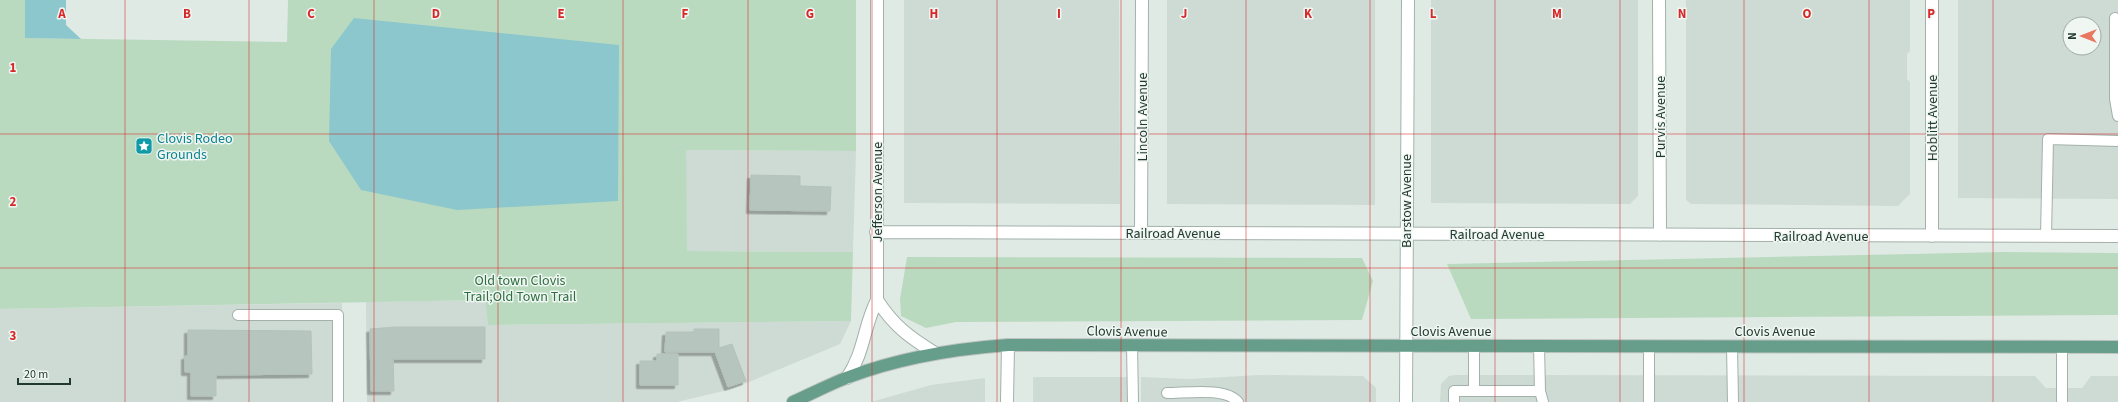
<svg xmlns="http://www.w3.org/2000/svg" width="2118" height="402" font-family="'Source Sans 3',sans-serif">
  <style>
    .built { fill: #cedad4; fill-rule: evenodd }
    .green { fill: #badac0 }
    .water { fill: #8bc7cc }
    .building { fill: #b6c5be; stroke: #b3c3bb; filter: url(#shadow) }
    .lines { fill: none; stroke-linecap: round; stroke-linejoin: round }
    .lane-casing { stroke: #a3b1ab; stroke-width: 12 }
    .street-casing { stroke: #a3b1ab; stroke-width: 14 }
    .secondary-casing { stroke: #a0b5ac; stroke-width: 14 }
    .primary-casing { stroke: #bdc4c1; stroke-width: 14 }
    .lane { stroke: #fff; stroke-width: 10 }
    .street { stroke: #fff; stroke-width: 12 }
    .secondary { stroke: #fff; stroke-width: 12 }
    .primary { stroke: #679d8b; stroke-width: 12 }
    .grid { fill: none; stroke: #d62828; stroke-width: 1; stroke-opacity: 0.55 }
    .labels { text-anchor: middle; stroke-width: 3; stroke-linejoin: round; paint-order: stroke }
    .street-label { font-size: 14px; fill: #223931; stroke: #f0f7f3 }
    .culture-label { font-size: 14px; fill: #0d838f; stroke: #f0f7f3; text-anchor: start }
    .park-label { font-size: 14px; fill: #2f6e42; stroke: #f0f7f3 }
    .grid-label { font-size: 13px; text-anchor: middle; font-weight: bold; fill: #d62828; stroke: #f0f7f3; stroke-width: 3; stroke-linejoin: round; paint-order: stroke }
  </style>
  <defs>
    <filter id="shadow"><feDropShadow dx="-3.5" dy="3.5" stdDeviation="0" flood-color="#0004"/></filter>
  </defs>
  <rect width="100%" height="100%" fill="#e0eae5"/>
  <!-- built -->
  <path class="built" d="M904 0H1119L1120 204 904 203Z
    M1167 0H1375V205L1167 204Z
    M1431 0H1638V196L1630 204 1431 203Z
    M1686 0H1910V51L1907 54V79L1910 82V194L1898 206 1691 204 1686 200Z
    M1958 0H2118V199L1958 198ZM2070 24H2094V48H2070Z
    M686 150 856 151 853 252 686 251Z
    M485 300 488 325 851 321 840 344 732 389 677 402H367L366 302Z
    M342 303 343 402H0V309Z
    M1259 375 1363 376 1376 388V402H1141V377L1190 379Z
    M1455 375 2035 376 2046 388H2082L2091 376H2118V402H1440L1441 384 1449 376Z
    M1033 377H1129V402H1033Z
    M985 378V402H871L931 385Z"/>
  <!-- green -->
  <path class="green" d="M0 0H25V38L287 42 288 0H856V151L686 150 687 251 853 252 851 321 488 325 485 300 0 309Z
    M2003 252 2118 253V315L1471 319 1447 264Z
    M907 257 1362 258 1373 281 1362 320 956 322 926 328 901 316 900 299Z"/>
  <!-- water -->
  <path class="water" d="M25 0H66V25L81 39 25 38Z
    M354 18 619 45 618 201 457 210 361 190 329 141 331 49Z"/>
  <!-- building -->
  <path class="building" d="M751 175 800 176V186L831 187 830 211 750 210Z
    M395 327H485V359H393L394 391H371L370 329Z
    M694 329H719V348L732 344 746 381 728 387 715 352H665L666 332H694Z
    M188 330 311 331 312 374 216 375V396H191V372H185V356H188Z
    M657 354H678V385H640V361H657Z"/>
  <g class="lines">
    <!-- lane casing -->
    <g class="lane-casing">
      <path id="lane" d="M2115 18V99L2118 116
        M2046 236 2048 139 2118 141
        M238 315H338V402
        M1132 345 1133 402
        M1474 346V391H1540L1539 346
        M1732 346 1733 402
        M2062 346V402
        M1540 391 1543 402
        M1167 393C1186 393 1226 387 1238 402
        M1454 402V391H1474
        M1649 402V346"/>
    </g>
    <!-- street casing -->
    <g class="street-casing">
      <path id="street" d="M1659 0 1660 235
        M876 232 2118 236
        M1141 233 1142 0
        M1932 236V0
        M877 300C894 326 909 337 935 353
        M847 378C865 351 863 328 877 300V0
        M1007 402 1008 345"/>
    </g>
    <!-- secondary casing -->
    <g class="secondary-casing">
      <path id="secondary" d="M1406 402 1408 0"/>
    </g>
    <!-- primary casing -->
    <g class="primary-casing">
      <path id="primary" d="M793 402C811 394 828 385 846 378 898 358 953 349 1008 345L2118 347"/>
    </g>
    <!-- lane -->
    <use href="#lane" class="lane"/>
    <!-- street -->
    <use href="#street" class="street"/>
    <!-- secondary -->
    <use href="#secondary" class="secondary"/>
    <!-- primary -->
    <use href="#primary" class="primary"/>
  </g>
  <!-- grid -->
  <path class="grid" d="M125 0V402M249 0V402M374 0V402M498 0V402M623 0V402M748 0V402M872 0V402M997 0V402M1121 0V402M1246 0V402M1370 0V402M1495 0V402M1620 0V402M1744 0V402M1869 0V402M1993 0V402M0 134H2118M0 268H2118"/>
  <!-- icons -->
  <defs>
    <g id="sight-square" transform="scale(0.9)"><rect x="-9" y="-9" width="18" height="18" rx="4" fill="#0f9aa8" stroke="#f0f7f3"/><path d="M0-6L1.8-2.2L6-1.7L2.9 1.2L3.7 5.4L0 3.3L-3.7 5.4L-2.9 1.2L-6-1.7L-1.8-2.2Z" fill="#fff"/></g>
  </defs>
  <g fill-rule="evenodd">
    <use href="#sight-square" x="144" y="146"/>
  </g>
  <g class="labels">
    <!-- street labels -->
    <g class="street-label">
      <text transform="translate(1142 117) rotate(-90)" y="5">Lincoln Avenue</text>
      <text transform="translate(1660 117) rotate(-90)" y="5">Purvis Avenue</text>
      <text transform="translate(1932 118) rotate(-90)" y="5">Hoblitt Avenue</text>
      <text transform="translate(877 192) rotate(-90)" y="5">Jefferson Avenue</text>
      <text transform="translate(1406 201) rotate(-90)" y="5">Barstow Avenue</text>
      <text x="1173" y="238">Railroad Avenue</text>
      <text x="1497" y="239">Railroad Avenue</text>
      <text x="1821" y="241">Railroad Avenue</text>
      <text transform="translate(1127 331) rotate(1)" y="5">Clovis Avenue</text>
      <text x="1451" y="336">Clovis Avenue</text>
      <text x="1775" y="336">Clovis Avenue</text>
    </g>
    <!-- culture labels -->
    <g class="culture-label">
      <text x="157" y="143">Clovis Rodeo<tspan x="157" dy="16">Grounds</tspan></text>
    </g>
    <!-- park labels -->
    <g class="park-label">
      <text x="520" y="285">Old town Clovis<tspan x="520" dy="16">Trail;Old Town Trail</tspan></text>
    </g>
  </g>
  <g class="grid-label">
    <text x="62" y="18">A</text>
    <text x="187" y="18">B</text>
    <text x="311" y="18">C</text>
    <text x="436" y="18">D</text>
    <text x="561" y="18">E</text>
    <text x="685" y="18">F</text>
    <text x="810" y="18">G</text>
    <text x="934" y="18">H</text>
    <text x="1059" y="18">I</text>
    <text x="1184" y="18">J</text>
    <text x="1308" y="18">K</text>
    <text x="1433" y="18">L</text>
    <text x="1557" y="18">M</text>
    <text x="1682" y="18">N</text>
    <text x="1807" y="18">O</text>
    <text x="1931" y="18">P</text>
    <text x="13" y="72">1</text>
    <text x="13" y="206">2</text>
    <text x="13" y="340">3</text>
  </g>
  <!-- north arrow -->
  <g transform="translate(2082 36) rotate(270)"><circle r="19" fill="#f0f7f3" stroke="#9eaba5"/>
  <path d="M0-3L7 15L0 10L-7 15Z" fill="#ea775f"/>
  <text y="-6" font-size="11" font-weight="bold" text-anchor="middle" fill="#223931">N</text>
  </g>
  <!-- scale -->
  <path d="M18 378v6h52v-6" fill="none" stroke="#223931" stroke-width="2"/>
  <text x="24" y="378" font-size="12" fill="#223931" stroke="#f0f7f3" stroke-width="3" paint-order="stroke">20 m</text>
</svg>
